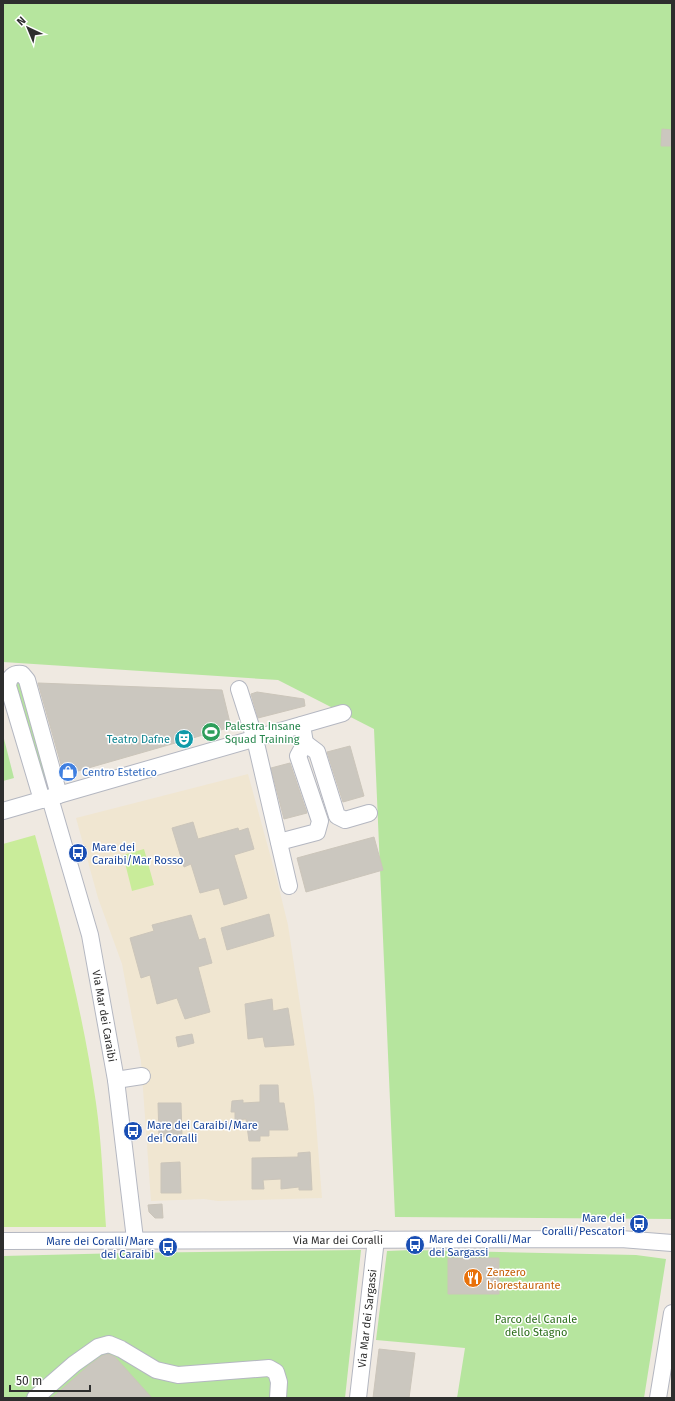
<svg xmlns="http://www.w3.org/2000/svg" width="675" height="1401" font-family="'Fira Sans',sans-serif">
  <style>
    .education { fill: #f0e6d1 }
    .green { fill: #b6e59e }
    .pitch { fill: #c9ec9a }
    .building { fill: #cbc7bf; stroke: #cbc5ba }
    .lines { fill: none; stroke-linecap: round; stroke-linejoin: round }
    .minor-casing { stroke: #b4b7c1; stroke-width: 18 }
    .minor { stroke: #fff; stroke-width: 16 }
    .labels { text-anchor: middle; stroke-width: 3; stroke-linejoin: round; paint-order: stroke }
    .leisure-label { font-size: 11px; fill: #27864d; stroke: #fff; text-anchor: start }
    .culture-label { font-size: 11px; fill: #0d838f; stroke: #fff; text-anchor: end }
    .shop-label { font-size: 11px; fill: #366cbe; stroke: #fff; text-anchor: start }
    .transit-label { font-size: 11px; fill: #164399; stroke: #fff; text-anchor: start }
    .street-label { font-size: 11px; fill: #2e2e2e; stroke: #fff }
    .food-label { font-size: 11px; fill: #c56008; stroke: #fff; text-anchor: start }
    .park-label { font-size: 11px; fill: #2c6e1b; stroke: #fff }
  </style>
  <rect width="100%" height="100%" fill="#efe9e1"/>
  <!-- education -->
  <path class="education" d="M248 774 277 880 288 925 314 1097 322 1198 218 1201 204 1199 151 1201 141 1061 132 1017 122 964 98 898 76 818Z"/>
  <!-- green -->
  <path class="green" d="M3 3H672V1219L395 1217 374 729 278 680 3 662Z
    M19 679 46 778 42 777 15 683Z
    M3 735 14 778 3 781Z
    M361 1250 345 1398H3V1256L125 1253Z
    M412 1250 636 1255 666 1259 644 1398H457L465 1348 376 1340 387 1251Z"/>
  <!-- pitch -->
  <path class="pitch" d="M35 835C60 924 83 1012 96 1103 102 1144 103 1186 106 1227H3V844Z
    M144 849 154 885 132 891 123 855Z"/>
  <!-- building -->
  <path class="building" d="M662 129 672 130V146H661Z
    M38 683 222 690 231 727 64 775Z
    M257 692 304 699 305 706 258 718 251 694Z
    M350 746 364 796 343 802 327 752Z
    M290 763 307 813 284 819 271 768Z
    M193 822 198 839 238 828 239 831 248 828 254 849 234 855 247 898 224 905 219 888 200 893 191 864 184 867 172 828Z
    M374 837 383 870 306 892 297 858Z
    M269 914 274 936 227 950 221 928Z
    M191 915 199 940 205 938 212 963 198 967 210 1012 185 1019 177 998 157 1004 150 975 141 978 130 938 154 931 152 925Z
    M272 999 273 1011 288 1008 294 1045 265 1047 263 1037 248 1039 245 1004Z
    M192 1034 194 1043 178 1047 176 1037Z
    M260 1085H278L279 1103H284L288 1130H269V1136H260V1141H249L246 1119 235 1120V1112H231L232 1101 243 1100V1103L260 1102Z
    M158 1103H181L182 1136 159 1137Z
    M310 1152 312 1190H299V1187L281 1189V1179L263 1180 264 1189H252V1158L298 1157V1153Z
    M180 1162 181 1193H161V1163Z
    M162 1204 163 1218H155L149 1212 148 1205Z
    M448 1258H499V1294H448Z
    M379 1349 415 1353 409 1398H373Z
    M108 1354 115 1357 152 1398H52L88 1366 102 1356Z"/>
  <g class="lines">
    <!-- minor casing -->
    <g class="minor-casing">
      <g id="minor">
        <path d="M239 689 255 739 289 886"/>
        <path d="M305 743 317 752 337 816 345 820 369 813"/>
        <path id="s1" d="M50 798 90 935 116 1080 135 1239"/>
        <path d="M42 800 8 686C9 677 13 673 22 674L27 680 59 795"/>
        <path d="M3 811 343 713"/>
        <path d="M279 842 317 832 320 821 298 756 305 743 302 725"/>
        <path d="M116 1080 142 1076"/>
        <path id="s2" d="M3 1241 621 1239 672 1243"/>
        <path d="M35 1398 74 1364 98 1347 109 1344 121 1349 156 1370 178 1375 269 1368 276 1372 279 1382 278 1398"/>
        <path id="s3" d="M358 1398 376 1239"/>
        <path d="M658 1398 672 1313"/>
      </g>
    </g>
    <!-- minor -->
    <use href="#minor" class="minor"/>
  </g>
  <!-- icons -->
  <defs>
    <g id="stadium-disc" transform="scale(1)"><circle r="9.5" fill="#2e9e5b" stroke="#fff"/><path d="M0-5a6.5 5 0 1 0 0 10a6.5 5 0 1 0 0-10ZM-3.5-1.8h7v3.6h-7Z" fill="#fff"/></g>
    <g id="theatre-disc" transform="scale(1)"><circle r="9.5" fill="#0f9aa8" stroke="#fff"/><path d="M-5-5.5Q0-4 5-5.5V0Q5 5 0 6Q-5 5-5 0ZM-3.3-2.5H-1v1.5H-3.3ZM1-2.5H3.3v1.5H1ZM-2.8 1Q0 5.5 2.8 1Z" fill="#fff"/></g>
    <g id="shop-disc" transform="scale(1)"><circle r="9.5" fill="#3f7fe0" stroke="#fff"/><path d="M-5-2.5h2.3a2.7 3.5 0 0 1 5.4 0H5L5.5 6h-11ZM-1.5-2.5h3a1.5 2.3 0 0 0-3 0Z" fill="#fff"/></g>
    <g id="bus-disc" transform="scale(1)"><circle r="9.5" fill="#1a4fb4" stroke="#fff"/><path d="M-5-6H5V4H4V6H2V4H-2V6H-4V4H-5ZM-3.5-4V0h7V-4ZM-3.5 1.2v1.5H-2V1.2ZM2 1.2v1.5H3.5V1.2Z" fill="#fff"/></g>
    <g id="restaurant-disc" transform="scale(1)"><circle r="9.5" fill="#e8710a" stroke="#fff"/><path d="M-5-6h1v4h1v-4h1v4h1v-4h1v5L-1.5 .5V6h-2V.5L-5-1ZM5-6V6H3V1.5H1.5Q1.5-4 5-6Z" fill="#fff"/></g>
  </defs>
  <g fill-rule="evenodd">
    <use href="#stadium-disc" x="211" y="732"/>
    <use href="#theatre-disc" x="184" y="739"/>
    <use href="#shop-disc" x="68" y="772"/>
    <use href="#bus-disc" x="78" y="853"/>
    <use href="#bus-disc" x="133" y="1131"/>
    <use href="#bus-disc" x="639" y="1224"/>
    <use href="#bus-disc" x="415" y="1245"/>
    <use href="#bus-disc" x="168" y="1247"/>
    <use href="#restaurant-disc" x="473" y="1278"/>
  </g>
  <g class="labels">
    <!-- leisure labels -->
    <g class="leisure-label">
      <text x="225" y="730">Palestra Insane<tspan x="225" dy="13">Squad Training</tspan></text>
    </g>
    <!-- culture labels -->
    <g class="culture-label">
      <text x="170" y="743">Teatro Dafne</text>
    </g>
    <!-- shop labels -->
    <g class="shop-label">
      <text x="82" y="776">Centro Estetico</text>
    </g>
    <!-- transit labels -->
    <g class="transit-label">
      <text x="92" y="851">Mare dei<tspan x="92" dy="13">Caraibi/Mar Rosso</tspan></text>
      <text x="147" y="1129">Mare dei Caraibi/Mare<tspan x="147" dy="13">dei Coralli</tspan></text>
      <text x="625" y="1222" text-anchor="end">Mare dei<tspan x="625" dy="13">Coralli/Pescatori</tspan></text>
      <text x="429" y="1243">Mare dei Coralli/Mar<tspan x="429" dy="13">dei Sargassi</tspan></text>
      <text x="154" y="1245" text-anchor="end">Mare dei Coralli/Mare<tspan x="154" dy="13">dei Caraibi</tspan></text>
    </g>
    <!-- street labels -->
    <g class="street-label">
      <text dy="4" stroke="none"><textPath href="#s1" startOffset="225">Via Mar dei Caraibi</textPath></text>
      <text dy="4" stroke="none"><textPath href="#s2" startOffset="335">Via Mar dei Coralli</textPath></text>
      <text dy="4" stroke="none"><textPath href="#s3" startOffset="80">Via Mar dei Sargassi</textPath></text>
    </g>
    <!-- food labels -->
    <g class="food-label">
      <text x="487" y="1276">Zenzero<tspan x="487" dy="13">biorestaurante</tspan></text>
    </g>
    <!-- park labels -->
    <g class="park-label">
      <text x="536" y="1323">Parco del Canale<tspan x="536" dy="13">dello Stagno</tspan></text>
    </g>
  </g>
  <!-- border -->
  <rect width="675" height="1401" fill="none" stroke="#2e2e2e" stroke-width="8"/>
  <!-- north arrow -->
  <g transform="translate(28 28) rotate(316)" stroke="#ffffff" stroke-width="3" paint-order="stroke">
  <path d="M0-3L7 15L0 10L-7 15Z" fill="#2e2e2e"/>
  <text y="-6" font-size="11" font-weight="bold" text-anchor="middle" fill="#2e2e2e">N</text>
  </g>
  <!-- scale -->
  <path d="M10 1385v6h80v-6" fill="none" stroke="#2e2e2e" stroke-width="2"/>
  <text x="16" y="1385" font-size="12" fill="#2e2e2e" stroke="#ffffff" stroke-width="3" paint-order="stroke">50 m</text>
</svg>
